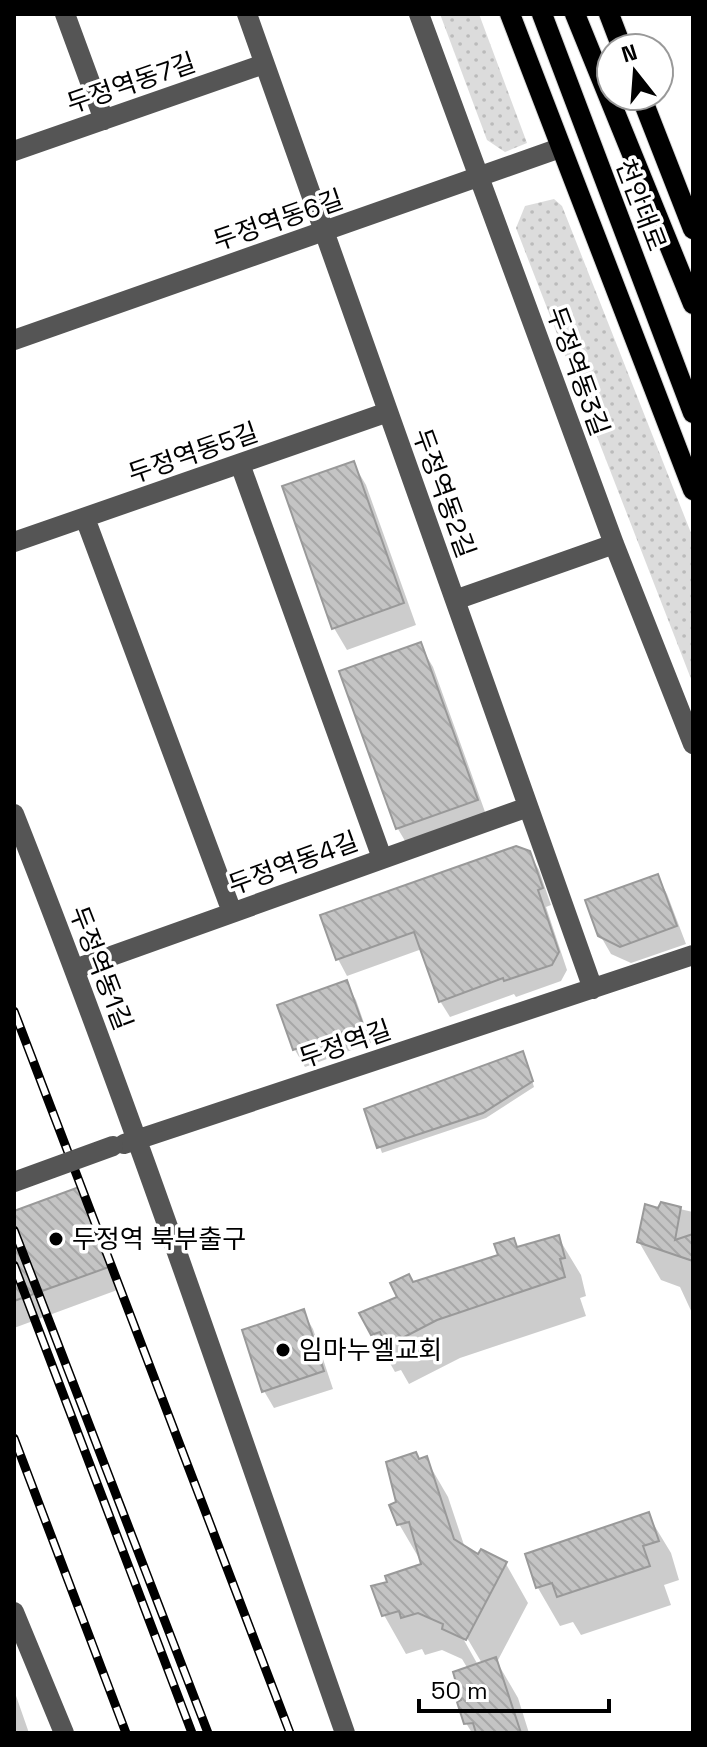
<svg xmlns="http://www.w3.org/2000/svg" width="707" height="1747" font-family="'Space Grotesk','Noto Sans KR',sans-serif">
  <style>
    .grass { fill: url(#grass-dots) }
    .shadow { fill: #0003; fill-rule: evenodd }
    .building { fill: url(#building-back-hatch); stroke: #999; stroke-width: 2 }
    .lines { fill: none; stroke-linecap: round; stroke-linejoin: round }
    .major-casing { stroke: #dbdbdb; stroke-width: 22 }
    .minor { stroke: #555; stroke-width: 20 }
    .major { stroke: #000; stroke-width: 20 }
    .rail-casing { stroke: #000; stroke-width: 9 }
    .rail { stroke: #fff; stroke-width: 6; stroke-dasharray: 18; stroke-linecap: butt }
    .minor-bridge { stroke: #555; stroke-width: 20 }
    .poi-dot { fill: #000; stroke: #fff; stroke-width: 3 }
    .labels { text-anchor: middle; stroke-width: 7; stroke-linejoin: round; paint-order: stroke }
    .street-label { font-size: 26px; fill: #000; stroke: #fff }
    .poi-label { font-size: 26px; fill: #000; stroke: #fff; text-anchor: start }
  </style>
  <defs>
    <pattern id="grass-dots" width="8" height="8" patternUnits="userSpaceOnUse" patternTransform="scale(2)"><rect width="8" height="8" fill="#dcdcdc"/><path d="M2 2h.1M6 6h.1" fill="none" stroke="#bbb" stroke-width="1.8" stroke-linecap="round"/></pattern>
    <pattern id="building-back-hatch" width="6" height="6" patternUnits="userSpaceOnUse" patternTransform="scale(2)"><rect width="6" height="6" fill="#c4c4c4"/><path d="M-1 5l2 2M0 0l6 6M5-1l2 2" fill="none" stroke="#a7a7a7"/></pattern>
  </defs>
  <rect width="100%" height="100%" fill="#fff"/>
  <!-- grass -->
  <path class="grass" d="M440 14H479L527 143 505 152 487 140Z
    M554 199 562 206 693 538V684L516 228 525 206Z"/>
  <!-- shadow -->
  <path class="shadow" d="M353 463 366 485 416 625 347 650 334 628Z
    M420 645 433 667 489 823 411 851 398 829 342 672Z
    M529 853 539 870 551 905 546 907 567 970 561 981 516 997 514 994 450 1017 440 1001 422 949 347 976 338 959 322 916Z
    M657 876 667 894 686 944 631 963 611 954 600 935Z
    M346 983 356 1000 371 1043 305 1067 295 1050 279 1007Z
    M525 1058 534 1087 486 1118 382 1153 367 1110Z
    M78 1189 91 1212 120 1289 14 1328V1213Z
    M662 1205 693 1212V1315L680 1287 661 1280 639 1242Z
    M558 1237 581 1275 586 1296 580 1298 586 1316 460 1358 409 1384 401 1370 395 1372 362 1314 400 1298 413 1285 501 1257 513 1240 518 1248Z
    M303 1312 313 1329 333 1389 274 1408 264 1391Z
    M426 1459 448 1497 465 1548 479 1556 506 1564 528 1603 497 1662 518 1698 529 1733H472L466 1723 463 1701 468 1669 462 1659 442 1650 425 1655 422 1649 406 1654 384 1615 389 1584 423 1565 399 1524 398 1504 419 1461ZM463 1631 483 1665H478L460 1633Z
    M648 1515 671 1553 679 1580 664 1585 671 1605 581 1635 573 1622 560 1626 538 1588 527 1555Z
    M14 1690 29 1733H14Z"/>
  <!-- building -->
  <path class="building" d="M354 461 404 603 332 629 282 486Z
    M421 642 478 800 396 829 339 671Z
    M516 846 530 851 543 888 538 890 559 952 552 965 504 981 503 978 439 1002 414 932 336 960 320 915Z
    M658 874 677 926 620 947 598 936 585 900Z
    M347 980 363 1025 293 1050 277 1005Z
    M523 1051 533 1081 483 1113 377 1148 364 1109Z
    M79 1187 109 1267 14 1301V1211Z
    M661 1202 681 1207 675 1240 693 1234V1261L637 1242 645 1204 658 1208Z
    M559 1235 565 1258 560 1259 565 1277 437 1320 385 1347 380 1332 371 1335 359 1313 397 1297 390 1283 409 1274 413 1282 498 1255 494 1244 514 1238 517 1247Z
    M304 1309 324 1371 262 1392 242 1330Z
    M416 1452 419 1459 427 1456 454 1539 478 1554 481 1549 507 1562 466 1640 442 1629 443 1624 418 1613 401 1618 399 1611 382 1616 371 1586 387 1582 385 1576 421 1564 409 1522 397 1525 389 1505 396 1502 386 1462Z
    M649 1512 659 1541 643 1546 650 1566 557 1597 552 1583 536 1588 525 1554Z
    M496 1657 521 1733H476L473 1723 464 1724 457 1702 461 1700 453 1672Z"/>
  <g class="lines">
    <!-- major casing -->
    <g class="major-casing">
      <path id="major" d="M510 14 693 490
        M542 14 693 413
        M575 14 693 304
        M609 14 622 48
        M641 96 693 229"/>
    </g>
    <!-- minor -->
    <path class="minor" d="M65 14 104 120
      M247 14 593 989
      M419 14 614 544 693 744
      M14 151 264 64
      M14 340 560 148
      M240 464 382 858
      M85 518 232 912
      M14 542 388 412
      M455 600 614 544
      M14 814C134 1117 237 1426 345 1733
      M75 969 528 807
      M124 1144 693 955
      M14 1612 64 1733"/>
    <!-- major -->
    <use href="#major" class="major"/>
    <!-- rail casing -->
    <g class="rail-casing">
      <path id="rail" d="M14 1011 290 1733
        M14 1230 208 1733
        M14 1265 192 1733
        M14 1438 126 1733"/>
    </g>
    <!-- rail -->
    <use href="#rail" class="rail"/>
    <!-- minor-bridge -->
    <path class="minor-bridge" d="M14 1182 113 1146"/>
  </g>
  <!-- markers -->
  <g class="poi-dot">
    <circle cx="56" cy="1239" r="8"/>
    <circle cx="283" cy="1350" r="8"/>
  </g>
  <g class="labels">
    <!-- street labels -->
    <g class="street-label">
      <text transform="translate(131 83) rotate(-19)" y="9">두정역동7길</text>
      <text transform="translate(641 205) rotate(69)" y="9">천안대로</text>
      <text transform="translate(278 220) rotate(-19)" y="9">두정역동6길</text>
      <text transform="translate(578 371) rotate(70)" y="9">두정역동3길</text>
      <text transform="translate(193 453) rotate(-19)" y="9">두정역동5길</text>
      <text transform="translate(444 493) rotate(70)" y="9">두정역동2길</text>
      <text transform="translate(293 863) rotate(-20)" y="9">두정역동4길</text>
      <text transform="translate(101 968) rotate(69)" y="9">두정역동1길</text>
      <text transform="translate(345 1044) rotate(-19)" y="9">두정역길</text>
    </g>
    <!-- poi labels -->
    <g class="poi-label">
      <text x="72" y="1248">두정역 북부출구</text>
      <text x="299" y="1359">임마누엘교회</text>
    </g>
  </g>
  <!-- border -->
  <rect width="707" height="1747" fill="none" stroke="#000000" stroke-width="32"/>
  <!-- north arrow -->
  <g transform="translate(635 72) rotate(343)"><circle r="38" fill="#ffffff" stroke="#999999" stroke-width="2"/>
  <path d="M0-6L14 30L0 20L-14 30Z" fill="#000000"/>
  <text y="-12" font-size="22" font-weight="bold" text-anchor="middle" fill="#000000">N</text>
  </g>
  <!-- scale -->
  <path d="M419 1699v12h190v-12" fill="none" stroke="#000000" stroke-width="4"/>
  <text x="431" y="1699" font-size="24" fill="#000000" stroke="#ffffff" stroke-width="6" paint-order="stroke">50 m</text>
</svg>
